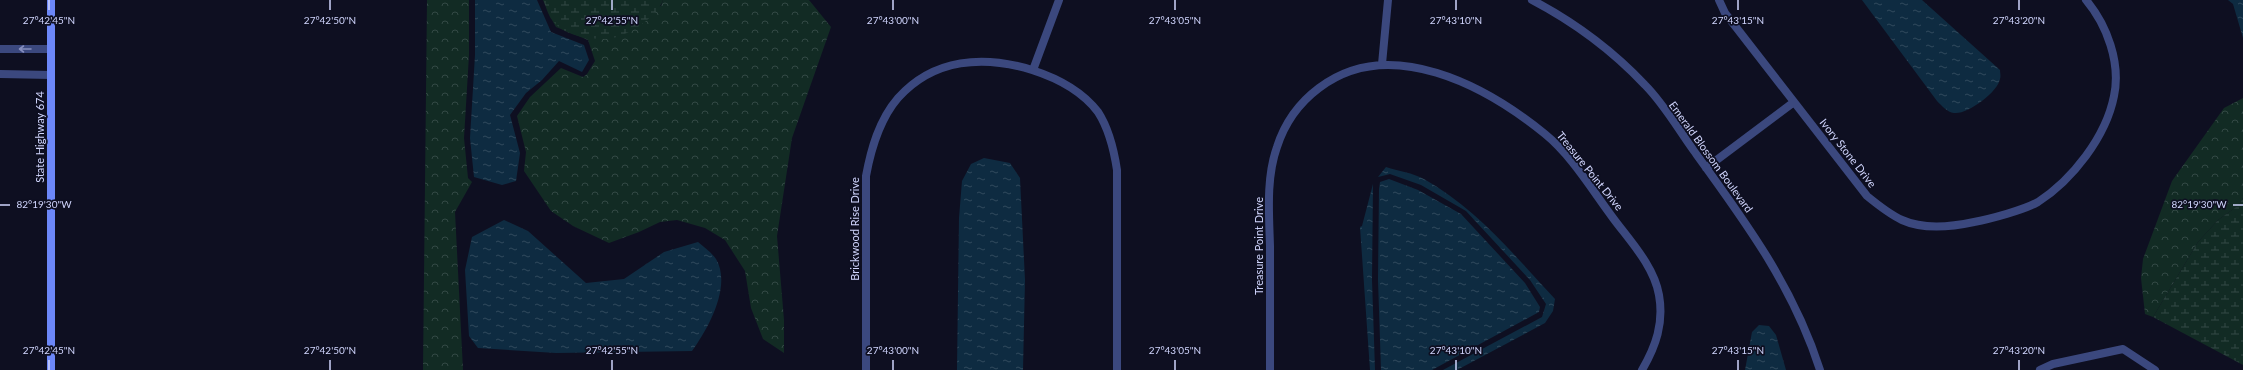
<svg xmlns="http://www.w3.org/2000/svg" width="2243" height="370" font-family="Lato,sans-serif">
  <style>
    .forest { fill: url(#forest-crowns) }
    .wetland { fill: url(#wetland-marsh) }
    .water { fill: url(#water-ripples) }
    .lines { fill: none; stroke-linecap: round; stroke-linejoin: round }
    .minor { stroke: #3b487e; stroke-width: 8 }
    .secondary { stroke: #6c87f8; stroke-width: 8 }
    .oneway { stroke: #868ebe }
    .ticks { fill: none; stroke: #d0d5fd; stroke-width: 1.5 }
    .labels { text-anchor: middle; stroke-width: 3.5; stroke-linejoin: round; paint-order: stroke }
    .street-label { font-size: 11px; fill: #d0d5fd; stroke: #0e0f21 }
    .ticks-label { font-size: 10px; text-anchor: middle; fill: #d0d5fd; stroke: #0e0f21; stroke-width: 3.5; stroke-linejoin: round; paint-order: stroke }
  </style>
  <defs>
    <pattern id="forest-crowns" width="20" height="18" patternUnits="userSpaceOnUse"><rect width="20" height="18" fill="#122b24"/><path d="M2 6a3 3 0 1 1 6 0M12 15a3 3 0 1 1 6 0" fill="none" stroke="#334945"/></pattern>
    <pattern id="wetland-marsh" width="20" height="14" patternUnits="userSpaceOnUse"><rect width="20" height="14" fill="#122b24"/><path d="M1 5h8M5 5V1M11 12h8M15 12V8" fill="none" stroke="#334945"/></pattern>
    <pattern id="water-ripples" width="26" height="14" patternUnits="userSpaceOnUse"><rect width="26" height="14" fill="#0e2b41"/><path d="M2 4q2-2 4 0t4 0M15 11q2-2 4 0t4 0" fill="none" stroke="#30495d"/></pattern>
  </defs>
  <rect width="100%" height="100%" fill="#0e0f21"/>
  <!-- forest -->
  <path class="forest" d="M427 0H469V55L464 138 468 178 472 182 455 212 463 370H423Z
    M663 0H809L831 27 792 138 777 236 784 320V353L763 339 751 308 745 271 725 240 705 228 677 220 660 222 639 232 609 243 573 226 551 211 524 171 526 152 517 116 530 97 561 68 583 77 587 74 595 61 588 40 556 27 552 20 565 29 661 6Z
    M2243 98V198L2239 205 2218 220 2198 242 2153 317 2145 314 2141 278 2143 259 2172 181 2224 108Z"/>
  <!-- wetland -->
  <path class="wetland" d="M543 0H663C658 16 628 36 612 38 593 41 565 37 552 20 548 15 546 6 543 0Z
    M2243 198V365L2153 317 2198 242 2218 220 2239 205Z"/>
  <!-- water -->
  <path class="water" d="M475 0H537L551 32 584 45 589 60 582 72 559 61 542 80 526 93 510 115 520 153 516 181 502 185 474 177 470 138 475 55Z
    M1862 0H1922L2000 70C2000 72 2001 76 2000 79 1998 92 1967 115 1954 113 1947 112 1942 106 1937 101Z
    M2228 0H2243V38L2233 4Z
    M984 158 1010 163 1020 178 1025 280 1023 370H957L959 218 962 181 971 164Z
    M1386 167C1398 171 1413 173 1424 179 1476 208 1515 256 1555 299L1553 311 1545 323 1457 370H1443L1542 317 1546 304 1530 280 1466 211 1421 185 1390 174 1378 177Z
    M1389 179 1418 190 1461 214 1525 283 1540 307 1539 312 1432 370H1381L1378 280 1379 189 1380 182Z
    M1373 184 1372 280 1375 370H1370L1360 227 1362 226Z
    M504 220 528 231 586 283 624 279 664 252 698 242C704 247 712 253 716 259 732 286 708 329 692 351L556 353 478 348 469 336 465 270 472 237Z
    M1759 325 1769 326 1776 335 1786 370H1745L1752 332Z"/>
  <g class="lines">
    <!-- minor -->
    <path class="minor" d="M1532 0C1574 22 1612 50 1645 85 1664 104 1678 129 1694 151 1745 221 1793 286 1820 370
      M1719 0 1725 13 1867 196C1878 205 1889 214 1902 220 1924 230 1951 227 1974 222 1990 219 2024 210 2038 202 2072 180 2106 137 2114 96 2121 63 2107 25 2086 0
      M0 49H51
      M1382 64 1388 0
      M1033 70 1059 0
      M0 74 51 75
      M1706 168 1794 102
      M866 370V176C871 149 879 120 898 98 934 58 984 55 1032 70 1057 78 1082 91 1098 112 1109 129 1114 150 1117 170V370
      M1270 370C1270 329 1270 287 1270 246 1269 213 1266 178 1277 147 1285 122 1299 103 1319 88 1390 34 1486 86 1545 134 1572 156 1592 190 1613 218 1630 241 1654 266 1659 295 1664 323 1656 346 1642 370
      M2040 370 2053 364 2123 349 2155 370"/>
    <!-- secondary -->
    <path class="secondary" d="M51 0V370"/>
  </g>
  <!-- one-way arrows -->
  <defs><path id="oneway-shaft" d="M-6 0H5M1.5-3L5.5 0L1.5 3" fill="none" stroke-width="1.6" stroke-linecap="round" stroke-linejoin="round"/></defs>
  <use class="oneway" href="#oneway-shaft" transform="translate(25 49) rotate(180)"/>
  <!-- ticks -->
  <path class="ticks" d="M49 0V10M330 0V10M612 0V10M893 0V10M1175 0V10M1456 0V10M1738 0V10M2019 0V10M0 205H10M2233 205H2243M49 360V370M330 360V370M612 360V370M893 360V370M1175 360V370M1456 360V370M1738 360V370M2019 360V370"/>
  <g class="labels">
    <!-- street labels -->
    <g class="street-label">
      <text transform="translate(40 137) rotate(-90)" y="4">State Highway 674</text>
      <text transform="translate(1848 153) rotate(52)" y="4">Ivory Stone Drive</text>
      <text transform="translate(1711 157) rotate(54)" y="4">Emerald Blossom Boulevard</text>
      <text transform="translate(1590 171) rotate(51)" y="4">Treasure Point Drive</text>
      <text transform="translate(855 229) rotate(-90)" y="4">Brickwood Rise Drive</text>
      <text transform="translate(1259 246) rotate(-90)" y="4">Treasure Point Drive</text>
    </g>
  </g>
  <g class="ticks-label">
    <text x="49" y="24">27°42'45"N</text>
    <text x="330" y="24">27°42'50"N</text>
    <text x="612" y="24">27°42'55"N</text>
    <text x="893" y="24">27°43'00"N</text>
    <text x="1175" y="24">27°43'05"N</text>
    <text x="1456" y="24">27°43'10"N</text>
    <text x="1738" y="24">27°43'15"N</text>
    <text x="2019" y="24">27°43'20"N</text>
    <text x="2199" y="208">82°19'30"W</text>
    <text x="44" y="208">82°19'30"W</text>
    <text x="49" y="354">27°42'45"N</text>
    <text x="330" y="354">27°42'50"N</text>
    <text x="612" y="354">27°42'55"N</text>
    <text x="893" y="354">27°43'00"N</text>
    <text x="1175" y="354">27°43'05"N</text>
    <text x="1456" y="354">27°43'10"N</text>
    <text x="1738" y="354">27°43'15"N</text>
    <text x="2019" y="354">27°43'20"N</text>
  </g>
</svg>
